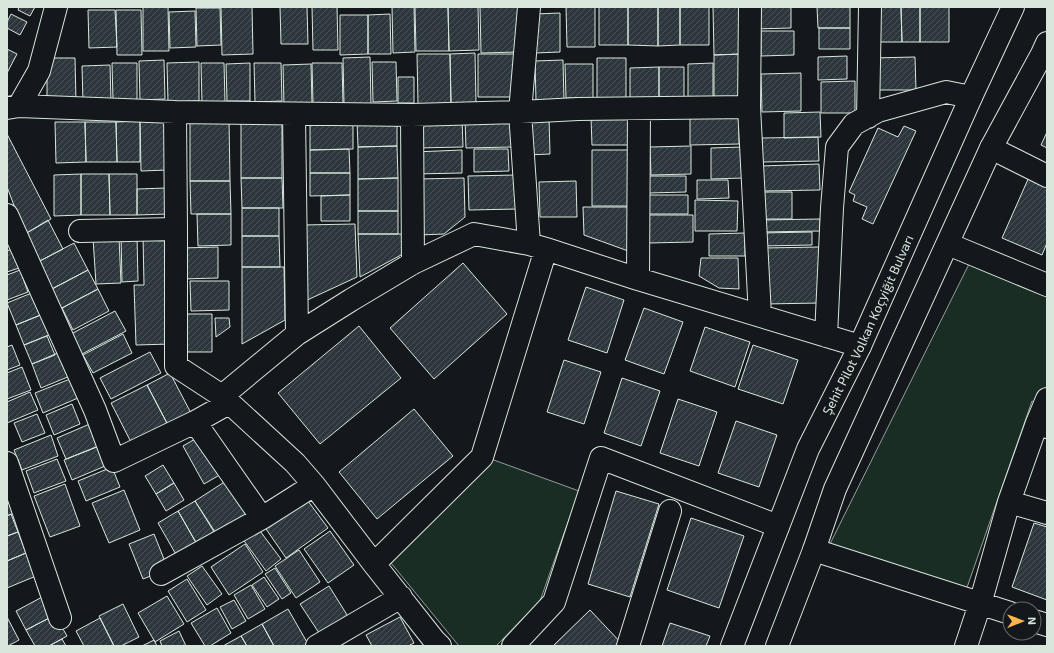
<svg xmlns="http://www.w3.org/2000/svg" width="1054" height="653" font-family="'Exo 2',sans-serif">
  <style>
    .green { fill: #1a2d24; stroke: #939e99 }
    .building { fill: url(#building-hatch); stroke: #d8e6dc }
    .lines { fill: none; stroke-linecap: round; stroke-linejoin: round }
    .minor-casing { stroke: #d8e6dc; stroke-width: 24 }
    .major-casing { stroke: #d8e6dc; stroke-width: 24 }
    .minor { stroke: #14181c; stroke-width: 22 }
    .major { stroke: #14181c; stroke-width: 22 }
    .labels { text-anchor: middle; stroke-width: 3; stroke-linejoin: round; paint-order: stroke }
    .street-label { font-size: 13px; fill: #d8e6dc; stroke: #14181c }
  </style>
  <defs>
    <pattern id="building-hatch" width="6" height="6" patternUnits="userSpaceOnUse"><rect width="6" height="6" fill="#2c363c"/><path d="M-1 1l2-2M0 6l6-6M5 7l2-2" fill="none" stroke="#4a5358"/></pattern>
  </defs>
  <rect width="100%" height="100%" fill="#14181c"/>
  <!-- green -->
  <path class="green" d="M971 260 1047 294V407L1032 401 964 596 828 548Z
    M491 459 579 491 540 601 496 646H459L391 563Z"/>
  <!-- building -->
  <path class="building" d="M19 7H35L30 16 18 10Z
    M143 7H168L169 51H143Z
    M221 7H252L253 54 222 55Z
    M280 7H307L308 44H281Z
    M312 7H337L338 50H313Z
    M392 7H414L415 52 393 53Z
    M415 7H448L449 51H416Z
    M448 7H478L479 50 449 51Z
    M480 7H518L519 52 481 53Z
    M566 7H595V47H567Z
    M599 7H628V45H599Z
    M628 7H658V46L628 45Z
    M658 7H680V45L658 46Z
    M680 7H709V45H680Z
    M713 7H740L741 54 714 55Z
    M754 7H791V28L754 29Z
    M817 7H850V28H818Z
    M878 7H901L902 42H879Z
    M901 7H920V42H902Z
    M920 7H949V42H920Z
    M196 8H220L221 45 197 46Z
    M88 10H115L117 47 89 48Z
    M116 10H141L142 55H117Z
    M195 11 196 47 170 48 169 12Z
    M560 13V52L535 53 534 14Z
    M11 14 27 22 20 35 7 28V22Z
    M390 14 391 54H368V15Z
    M340 15H368V54L340 55Z
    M819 28H850V49H819Z
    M761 31H794V55L761 56Z
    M7 49 17 54 7 73Z
    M475 53 476 103 451 104 450 54Z
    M417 54H450L451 104H418Z
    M478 54H514L515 97H478Z
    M741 54V98H714V55Z
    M847 56V79L818 80V57Z
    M370 57 371 104H344L343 58Z
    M915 57 916 90H872V58Z
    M47 58H75L76 102H47Z
    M597 58H626V100H597Z
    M164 60 165 99 140 100 139 61Z
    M563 60 564 101H536L535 61Z
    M199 62V101L168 102 167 63Z
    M372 62H396L397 101 373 102Z
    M112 63H137V100H113Z
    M201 63H224L225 102 202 103Z
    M250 63V101H227L226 64Z
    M254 63H281L282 101 255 102Z
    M312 63H342L343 103 313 104Z
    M713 63V99H688V64Z
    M311 64 312 105 284 106 283 65Z
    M565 64H593V98H566Z
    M110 65 111 101 83 102 82 66Z
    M659 67V101H630V68Z
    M659 67H684V101H659Z
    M801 73V111L762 112 761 74Z
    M398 77H414V103H398Z
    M855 81V113H821V82Z
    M820 112 821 137 784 138V113Z
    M690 115H739V144L690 145Z
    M549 117 550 154 527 155 526 118Z
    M511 118 512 147 466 148 465 119Z
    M591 118H628L629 145H592Z
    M462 119 463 147 417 148 416 120Z
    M229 120 230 181H190V121Z
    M397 120V146L358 147 357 121Z
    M140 121V162H117L116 122Z
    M140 121H167L168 170 141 171Z
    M55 122H85L86 162 56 163Z
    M85 122H116L117 162H86Z
    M310 122H353V149L310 150Z
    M241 123H282V178H241Z
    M904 126 916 131 873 224 862 219 867 207 853 201 855 195 849 192 878 128 898 137Z
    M1047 132V148L1041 145Z
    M7 134 51 219 25 234 7 187Z
    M818 137 819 161 762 162V138Z
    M397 146 398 178 358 179V147Z
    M691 146V174L651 175 650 147Z
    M742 147 743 178 711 179V148Z
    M349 149 350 173H310V150Z
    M474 149H508L509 171 474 172Z
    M462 150V173L414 174V152Z
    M592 150H631V206H592Z
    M819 164 820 190 762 191 761 166Z
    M310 173H350V195L310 196Z
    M81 174H109L110 215H81Z
    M81 174V215L54 216V175Z
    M109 174H137V215H110Z
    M517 175 518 209 469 210 468 176Z
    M648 176H686V192L648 193Z
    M1029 177 1047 185V243L1042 255 1002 238Z
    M241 178H282L283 208H242Z
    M398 178V211H358V179Z
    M464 178 465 217 444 234 419 235 418 179Z
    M697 180H728L729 198 697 199Z
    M190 181H230L231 214H191Z
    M576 181 577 217H540L539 182Z
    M166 188 167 214 137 215V189Z
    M763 192H792V219H763Z
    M350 195V221H321V196Z
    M645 195H688V214H645Z
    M695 200 738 201 737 231H695Z
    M583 207H631V252L584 235Z
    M242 208H279V236H242Z
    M358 211H398V234H358Z
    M197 214H231V245L198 246Z
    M648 215H693V242L648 243Z
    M820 219V231L762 232V220Z
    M48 220 63 249 36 263 25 234Z
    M355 224 357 277 303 302 302 225Z
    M812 232V245L761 246 760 233Z
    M745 233V256H709V234Z
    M358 234H403V254L360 277Z
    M167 235 171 344 136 345 134 285H144L143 236Z
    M121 236H137L138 281 122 282Z
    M242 236H279L280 267H242Z
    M119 237 121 283 96 284 93 238Z
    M74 243 88 270 50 290 36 263Z
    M218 247V278L181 279V248Z
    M820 247V303L764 304V248Z
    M12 249 19 268 7 272V251Z
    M701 258H738L739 289 719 288 699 276Z
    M463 263 507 314 434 379 390 328Z
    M242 267H284L285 320 242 344Z
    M20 270 28 292 7 300V275Z
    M88 270 98 289 60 309 50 290Z
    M190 281H229V310L191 311Z
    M586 287 624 300 607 353 568 340Z
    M98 289 109 311 73 330 62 308Z
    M34 292 43 314 16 325 7 303Z
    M644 308 683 322 664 374 625 360Z
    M115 311 126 331 82 354 71 334Z
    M43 314 51 334 24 345 16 325Z
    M185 314H212V352H185Z
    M215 318H229L230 327 216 337Z
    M359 326 401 378 320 444 278 393Z
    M705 327 750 342 735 387 690 371Z
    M123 334 132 353 93 373 83 355Z
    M47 336 55 355 32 364 24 345Z
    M12 345 20 365 7 370V347Z
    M753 345 798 360 783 404 738 389Z
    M60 352 70 376 41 388 32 364Z
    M150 352 161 373 111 399 100 378Z
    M564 360 601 372 584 424 547 412Z
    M22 367 31 390 7 399V373Z
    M170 373 192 415 169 427 147 385Z
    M622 378 660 391 641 446 604 433Z
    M70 379 78 398 43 413 35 393Z
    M147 385 169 427 133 446 111 403Z
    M30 392 38 410 7 423V402Z
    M678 399 717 412 699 466 660 453Z
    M72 404 80 424 54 435 46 415Z
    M414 409 453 456 377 519 339 472Z
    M37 414 45 433 22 442 14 423Z
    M736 421 777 435 759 487 718 473Z
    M92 423 101 445 66 459 57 438Z
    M51 435 58 456 22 470 14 450Z
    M202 435 223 473 204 484 183 446Z
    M102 445 110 464 72 480 64 460Z
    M57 459 66 481 34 493 26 471Z
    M163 465 174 483 156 494 145 476Z
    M112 467 120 487 86 501 78 481Z
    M229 479 250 513 217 535 195 501Z
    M174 483 184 500 166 511 156 494Z
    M65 484 80 526 50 537 34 496Z
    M7 489 16 512 7 516Z
    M124 490 140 530 109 543 92 503Z
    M616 491 659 504 630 597 588 584Z
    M305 497 328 528 286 558 264 526Z
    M195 501 216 535 198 546 178 511Z
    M178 511 198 546 178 558 158 523Z
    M11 514 18 532 7 536V516Z
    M691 518 744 536 719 608 667 590Z
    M1034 523 1047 527V600L1012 587Z
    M257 527 281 559 266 571 242 538Z
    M330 531 354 565 328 583 304 549Z
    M18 532 26 553 7 561V536Z
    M154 534 168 569 143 579 129 544Z
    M245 544 263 572 229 595 211 567Z
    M299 550 320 582 296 598 275 566Z
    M26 553 36 576 7 588V561Z
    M202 566 222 594 207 605 187 576Z
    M275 568 291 593 282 599 265 574Z
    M264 577 279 599 267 607 252 585Z
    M187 579 206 610 187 622 168 591Z
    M251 585 265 609 248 619 234 595Z
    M329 586 349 618 321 636 300 604Z
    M44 596 55 615 26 630 16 611Z
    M167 596 184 624 155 642 138 613Z
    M234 600 246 621 232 629 220 607Z
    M123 604 139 637 121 646H114L99 616Z
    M217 608 231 633 210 646H205L191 623Z
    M288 609 308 644 304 646H274L262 624Z
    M590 610 623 645 622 646H553Z
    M55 615 67 636 49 646H35L26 630Z
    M7 617 19 640 8 646H7Z
    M400 617 414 643 408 646H372L366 635Z
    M100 618 114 646H84L76 631Z
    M670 623 710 636 706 646H662Z
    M262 624 274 646H247L241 636Z
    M179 631 186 646H162L160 641Z
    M241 636 247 646H223Z
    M62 639 66 646H49Z
    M154 640 157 646H142Z"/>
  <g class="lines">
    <!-- minor casing -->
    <g class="minor-casing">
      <path id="minor" d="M529 7 520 112 529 244
        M750 7 749 107 760 316
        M19 106 175 112 412 115 520 112 578 109 749 107
        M7 108 19 106 39 71 56 7
        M175 112 176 229
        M294 114 297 334
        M412 115 413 263
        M868 117 870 7
        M991 148 1047 176
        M7 215 95 410 114 461 195 422 229 403
        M80 231 176 229V366L222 396 295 463 314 485 374 564 434 640 440 646
        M948 244 1047 285
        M638 279 639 109
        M826 336 832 208 837 147 854 124 878 111 946 92 971 97
        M222 396 297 334 351 300 413 263 474 234 529 244 546 249
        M195 422 262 518
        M1037 423 1047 399
        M7 463 60 618
        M1009 502 1047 513
        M814 550 1010 613
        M374 564 482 457 546 249 638 279 860 346
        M161 574 262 518 314 485
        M1034 621 1047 625
        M317 646 401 597
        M513 646 554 602 601 458 778 526
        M628 646 670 511
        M966 646 980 604 1009 502 1037 423 1047 427"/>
    </g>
    <!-- major casing -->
    <g class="major-casing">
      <g id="major">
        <path id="s1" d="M732 646 808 449 860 346 971 97 1013 7"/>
        <path d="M777 646 814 550 835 489 991 148 1042 54 1047 43"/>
      </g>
    </g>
    <!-- minor -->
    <use href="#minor" class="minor"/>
    <!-- major -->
    <use href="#major" class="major"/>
  </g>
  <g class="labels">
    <!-- street labels -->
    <g class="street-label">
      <text dy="5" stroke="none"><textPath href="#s1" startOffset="349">Şehit Pilot Volkan Koçyiğit Bulvarı</textPath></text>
    </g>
  </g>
  <!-- border -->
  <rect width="1054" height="653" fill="none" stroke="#d8e6dc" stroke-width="16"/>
  <!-- north arrow -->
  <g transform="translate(1022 621) rotate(89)"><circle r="19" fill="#14181c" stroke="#626a69"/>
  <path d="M0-3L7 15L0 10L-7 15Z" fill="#ffb74d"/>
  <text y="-6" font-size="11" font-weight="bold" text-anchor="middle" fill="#d8e6dc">N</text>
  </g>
</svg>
